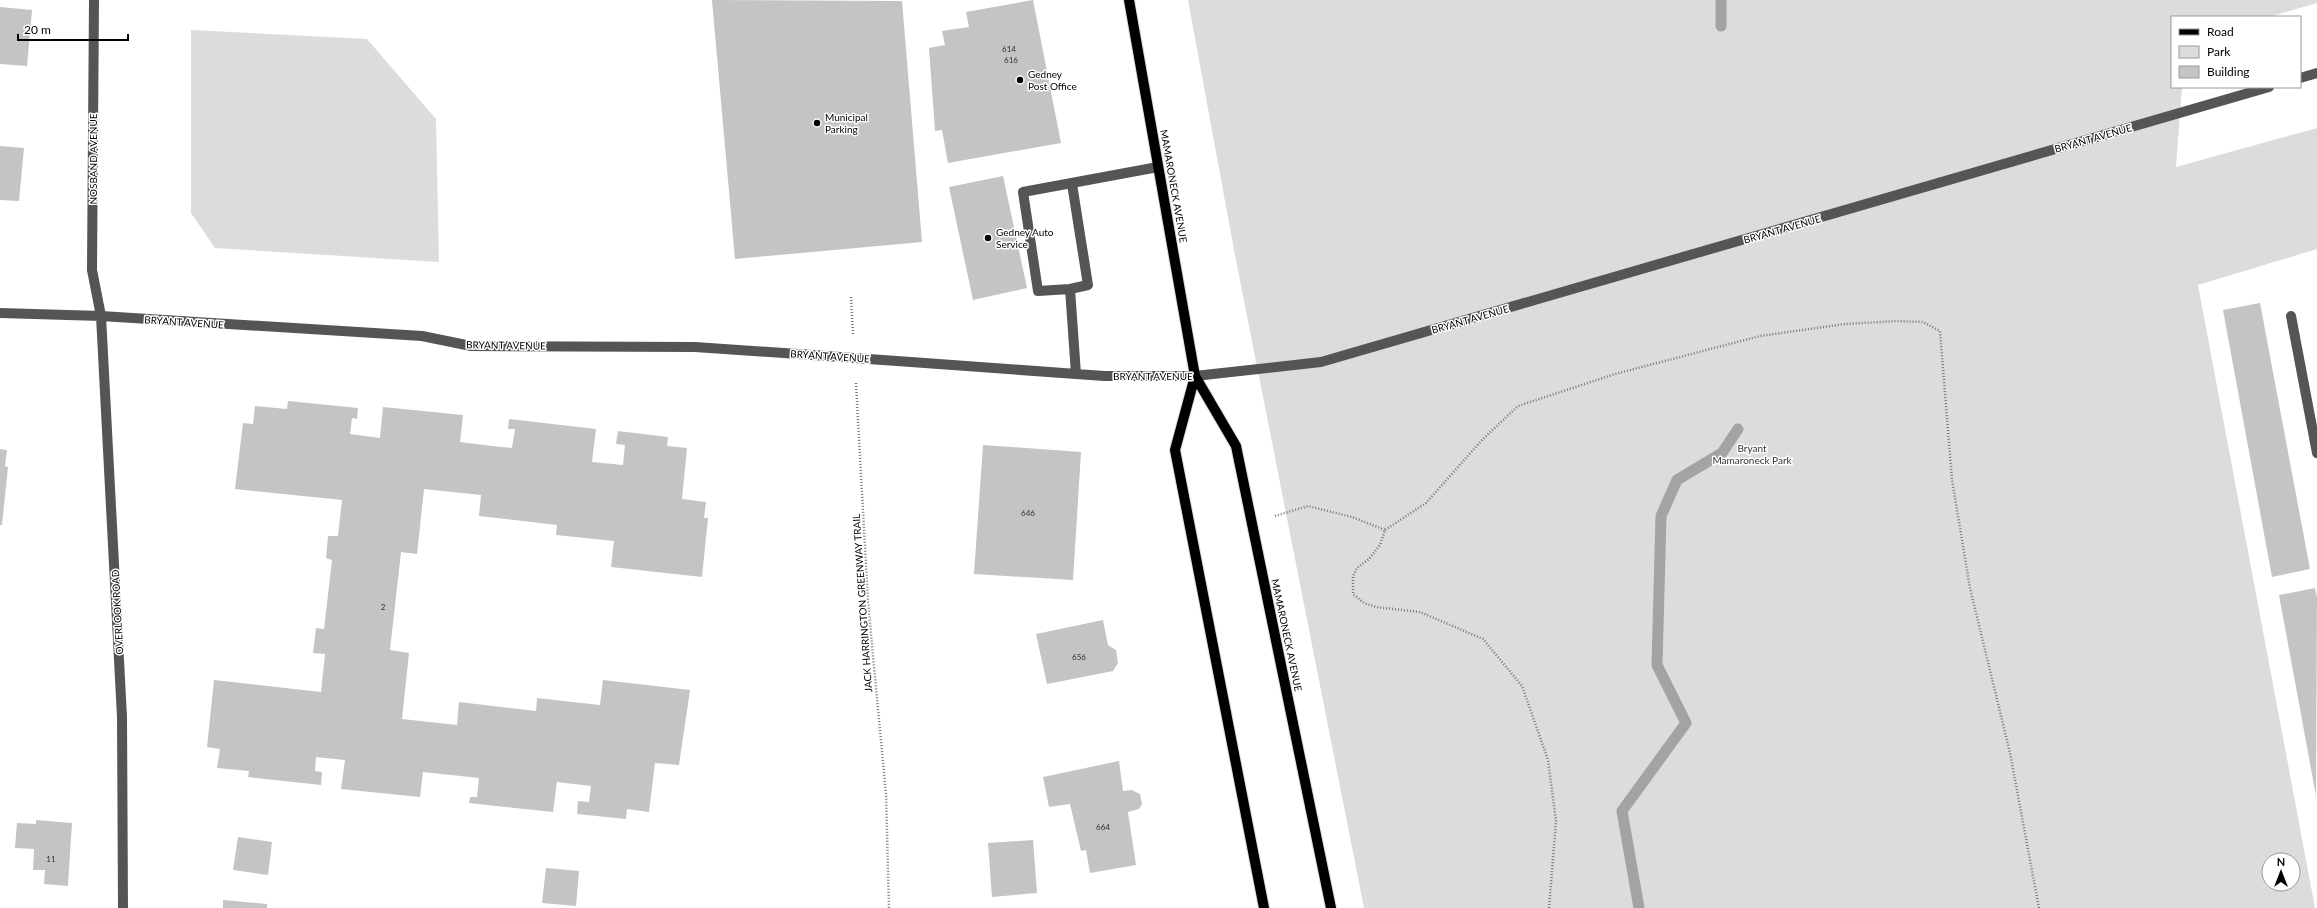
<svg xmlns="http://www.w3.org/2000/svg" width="2317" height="908" font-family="Lato,sans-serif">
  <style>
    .green { fill: #dcdcdc; fill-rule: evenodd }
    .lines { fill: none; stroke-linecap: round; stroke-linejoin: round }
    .stream { stroke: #a3a3a3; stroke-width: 11 }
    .building { fill: #c4c4c4 }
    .major-casing { stroke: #dbdbdb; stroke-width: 12 }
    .path { stroke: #777; stroke-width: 2.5; stroke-dasharray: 1 2; stroke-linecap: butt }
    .minor { stroke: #555; stroke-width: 10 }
    .major { stroke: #000; stroke-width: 10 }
    .minor-bridge { stroke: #555; stroke-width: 10 }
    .poi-dot { fill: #000; stroke: #fff; stroke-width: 1.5 }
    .labels { text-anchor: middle; stroke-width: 3; stroke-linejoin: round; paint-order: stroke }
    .number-label { font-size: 8px; fill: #313131 }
    .poi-label { font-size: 10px; fill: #000; stroke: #fff; text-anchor: start }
    .street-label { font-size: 10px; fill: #000; stroke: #fff }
    .park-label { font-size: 10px; fill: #333; stroke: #fff }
  </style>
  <rect width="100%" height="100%" fill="#fff"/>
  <!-- green -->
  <path class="green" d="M1188 0H2317V3L2269 17H2172V87H2182L2176 167 2317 128V249L2198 285 2315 908H1364L1234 250ZM2269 860H2293V884H2269Z
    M191 30 367 39 436 119 439 262 215 248 191 213Z"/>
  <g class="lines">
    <!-- stream -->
    <path class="stream" d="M1721 0V26
      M1639 908 1622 811 1686 723 1657 665 1661 516 1677 480 1722 453 1738 429"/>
  </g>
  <!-- building -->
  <path class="building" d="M712 0 902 1 922 242 735 259Z
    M1033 0 1061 143 948 163 942 130 935 131 929 48 945 45 942 31 969 27 966 12Z
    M0 7 32 10 27 66 0 64Z
    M0 146 24 148 19 201 0 200Z
    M1003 176 1027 288 973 300 949 187Z
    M2260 303 2310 569 2272 577 2223 310Z
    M288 401 358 408 357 419 352 418 350 434 380 438 383 407 463 415 460 442 492 446 512 448 515 429H508L509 419 596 429 592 462 623 465 625 445 616 444 618 431 668 437 667 446 687 448 682 499 706 502 704 518H708L702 577 611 567 614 541 556 535 557 525 479 516 481 495 424 489 417 554 401 552 390 650 409 653 402 719 457 725 459 702 536 711 537 698 600 705 603 680 690 690 679 765 655 763 649 812 627 809 626 819 577 814 578 801 589 802 591 786 557 782 553 812 469 803 470 797H477L479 778 423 772 420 797 341 789 345 760 316 757 315 771 322 772 321 785 248 777 249 771 217 768 220 749 207 747 214 680 321 692 325 654 313 653 316 628 324 629 332 560 326 558 328 536H338L342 500 235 489 243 423 253 424 255 406 287 409Z
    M983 445 1081 452 1073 580 974 574Z
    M0 449 7 450 5 466 8 467 2 525H0Z
    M2315 588 2317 597 2316 796 2279 595Z
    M1103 620 1108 645 1116 650 1118 663 1113 671 1047 684 1036 634Z
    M1119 761 1123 791 1132 790 1140 794 1142 804 1139 809 1128 812 1136 865 1090 873 1086 850 1081 851 1070 804 1049 807 1043 777Z
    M36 820 72 823 68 886 44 884 45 870H33L34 849 15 848 17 823 36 824Z
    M238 837 272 842 268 875 233 870Z
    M1033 840 1037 893 992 897 988 843Z
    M546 868 579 871 576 906 542 903Z
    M223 900 267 904V908H223Z"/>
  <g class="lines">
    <!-- major casing -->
    <g class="major-casing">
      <path id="major" d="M1129 0 1195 376 1236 446 1331 908
        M1195 376 1175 450 1264 908"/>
    </g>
    <!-- path -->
    <path class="path" d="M851 297 853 334
      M856 383 868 602 886 794 889 908
      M1275 516 1308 506 1352 517 1385 530
      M1549 908 1556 821 1548 760 1522 686 1483 639 1420 612 1376 607 1364 603 1353 594V576L1357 568 1369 559 1380 545 1385 530 1426 503 1482 440 1518 406 1615 374 1760 336 1845 324 1896 321 1923 322 1940 331 1952 480 1970 588 2010 753 2039 908"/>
    <!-- minor -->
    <path class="minor" d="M94 0 92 270 101 316 122 717 123 908
      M2300 78 2317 73
      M1072 184 1088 285 1070 289 1038 291 1023 192 1158 167
      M1070 289 1076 374
      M0 313 101 316 422 336 471 346 695 347 798 354
      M2291 316 2317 453
      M911 362 1104 376H1195L1321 362 2269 87"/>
    <!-- major -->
    <use href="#major" class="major"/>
    <!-- minor-bridge -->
    <path class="minor-bridge" d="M798 354 911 362"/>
  </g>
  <!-- markers -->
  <g class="poi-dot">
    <circle cx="1020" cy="80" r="4"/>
    <circle cx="817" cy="123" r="4"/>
    <circle cx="988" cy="238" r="4"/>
  </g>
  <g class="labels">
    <!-- number labels -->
    <g class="number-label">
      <text x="1009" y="52">614</text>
      <text x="1011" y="63">616</text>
      <text x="1028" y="516">646</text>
      <text x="383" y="610">2</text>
      <text x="1079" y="660">656</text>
      <text x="1103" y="830">664</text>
      <text x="51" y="862">11</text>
    </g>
    <!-- poi labels -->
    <g class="poi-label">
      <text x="1028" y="78">Gedney<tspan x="1028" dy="12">Post Office</tspan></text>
      <text x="825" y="121">Municipal<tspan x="825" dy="12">Parking</tspan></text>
      <text x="996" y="236">Gedney Auto<tspan x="996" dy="12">Service</tspan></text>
    </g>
    <!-- street labels -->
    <g class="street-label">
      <text transform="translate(2093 138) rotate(-16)" y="4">BRYANT AVENUE</text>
      <text transform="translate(93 159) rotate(-90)" y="4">NOSBAND AVENUE</text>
      <text transform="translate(1174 186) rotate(80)" y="4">MAMARONECK AVENUE</text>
      <text transform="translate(1782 229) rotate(-16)" y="4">BRYANT AVENUE</text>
      <text transform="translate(1470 319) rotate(-16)" y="4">BRYANT AVENUE</text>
      <text transform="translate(184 322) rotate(4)" y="4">BRYANT AVENUE</text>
      <text transform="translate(506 345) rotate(1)" y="4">BRYANT AVENUE</text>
      <text transform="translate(830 356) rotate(4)" y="4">BRYANT AVENUE</text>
      <text x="1153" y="380">BRYANT AVENUE</text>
      <text transform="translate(862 603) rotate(-94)" y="4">JACK HARRINGTON GREENWAY TRAIL</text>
      <text transform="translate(117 612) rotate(-93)" y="4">OVERLOOK ROAD</text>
      <text transform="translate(1287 635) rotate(78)" y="4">MAMARONECK AVENUE</text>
    </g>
    <!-- park labels -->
    <g class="park-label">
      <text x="1752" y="452">Bryant<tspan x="1752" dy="12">Mamaroneck Park</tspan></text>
    </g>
  </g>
  <!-- legend -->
  <rect x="2171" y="16" width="130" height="72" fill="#ffffff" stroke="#999999"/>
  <rect x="2179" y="29" width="20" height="6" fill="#000000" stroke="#999999"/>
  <text x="2207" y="36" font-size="12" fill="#000000">Road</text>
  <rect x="2179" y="46" width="20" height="12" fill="#dcdcdc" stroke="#999999"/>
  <text x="2207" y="56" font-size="12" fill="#000000">Park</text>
  <rect x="2179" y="66" width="20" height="12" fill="#c4c4c4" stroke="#999999"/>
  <text x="2207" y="76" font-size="12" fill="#000000">Building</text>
  <!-- north arrow -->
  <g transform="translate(2281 872)"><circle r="19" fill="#ffffff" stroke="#999999"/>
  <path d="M0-3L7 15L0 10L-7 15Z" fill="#000000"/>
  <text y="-6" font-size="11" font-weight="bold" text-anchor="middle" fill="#000000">N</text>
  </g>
  <!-- scale -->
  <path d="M18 34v6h110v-6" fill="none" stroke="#000000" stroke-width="2"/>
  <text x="24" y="34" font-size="12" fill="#000000" stroke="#ffffff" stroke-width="3" paint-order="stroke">20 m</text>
</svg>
